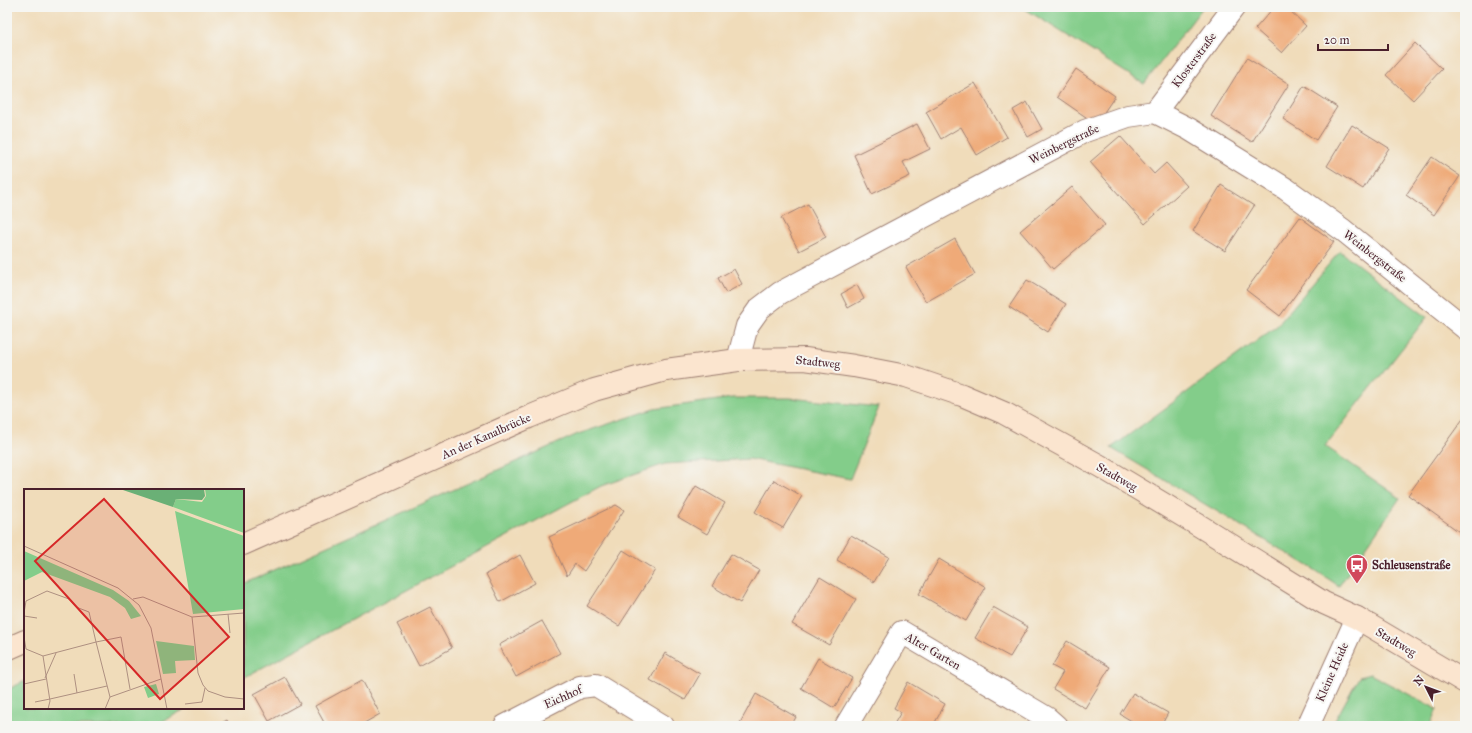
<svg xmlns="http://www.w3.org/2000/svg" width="1472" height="733" font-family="'IM FELL Great Primer',serif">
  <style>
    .green { fill: #83cd8a; stroke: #66765a }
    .building { fill: #efaa78 }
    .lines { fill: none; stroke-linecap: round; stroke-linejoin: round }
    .street-casing { stroke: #9d7e72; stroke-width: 24 }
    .secondary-casing { stroke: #9d7e72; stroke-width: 24 }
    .street { stroke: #fff; stroke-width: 22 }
    .secondary { stroke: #fbe5cf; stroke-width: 22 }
    .labels { text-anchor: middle; stroke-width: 4; stroke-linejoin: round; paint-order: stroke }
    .street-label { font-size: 12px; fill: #4a1f2b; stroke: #f6f6f2 }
    .poi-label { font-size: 12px; font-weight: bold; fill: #4a1f2b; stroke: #f6f6f2; text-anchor: start }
    .inset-road { fill: none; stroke: #ae9081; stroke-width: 1 }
    .view { fill: #d62828; fill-opacity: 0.15; stroke: #d62828; stroke-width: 2 }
    .inset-edge { fill: none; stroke: #4a1f2b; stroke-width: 2 }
  </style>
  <rect width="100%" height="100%" fill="#f6f6f2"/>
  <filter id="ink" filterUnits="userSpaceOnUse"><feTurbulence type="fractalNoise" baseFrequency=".025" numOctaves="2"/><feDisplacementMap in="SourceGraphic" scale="8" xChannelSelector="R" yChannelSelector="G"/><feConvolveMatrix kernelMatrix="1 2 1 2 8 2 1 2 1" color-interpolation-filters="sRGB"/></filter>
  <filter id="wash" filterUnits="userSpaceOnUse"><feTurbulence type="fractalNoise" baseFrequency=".012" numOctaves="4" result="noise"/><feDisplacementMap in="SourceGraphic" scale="16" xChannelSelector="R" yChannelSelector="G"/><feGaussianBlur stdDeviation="0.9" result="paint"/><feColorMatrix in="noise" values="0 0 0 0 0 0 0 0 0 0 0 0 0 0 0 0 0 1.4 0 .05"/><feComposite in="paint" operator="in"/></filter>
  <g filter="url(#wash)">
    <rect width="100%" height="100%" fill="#f0dcba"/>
    <!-- green -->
    <path class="green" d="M1022 7H1203L1144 84Z
      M1340 251 1427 317 1325 446 1400 498 1339 586 1315 570 1111 448 1277 326Z
      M732 398H790L879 407 850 479 749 459 665 464 601 486 243 678V584L578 434 654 409Z
      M1370 674 1437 709 1430 726H1332L1359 677Z
      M25 681V708H187L154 726H7V690Z"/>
    <g id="blocks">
      <!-- building -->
      <path class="building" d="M1274 7H1286L1306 26 1282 53 1255 29Z
        M1415 43 1442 69 1413 100 1386 75Z
        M1247 58 1289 84 1252 142 1211 116Z
        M1076 69 1115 96 1096 124 1057 97Z
        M975 83 1007 137 977 155 961 127 941 139 926 112Z
        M1304 86 1337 107 1316 140 1283 119Z
        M1027 102 1042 129 1028 137 1013 110Z
        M917 124 930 149 903 162 910 176 872 194 854 155Z
        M1352 125 1389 148 1363 189 1327 166Z
        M1120 136 1154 174 1166 163 1187 186 1145 224 1090 162Z
        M1432 157 1460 176 1434 215 1406 195Z
        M1221 185 1254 206 1225 251 1193 231Z
        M1072 187 1105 225 1053 269 1020 231Z
        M808 204 826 237 799 251 781 218Z
        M1300 217 1334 242 1280 316 1246 290Z
        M955 239 975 274 926 302 906 267Z
        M734 269 742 284 726 293 718 278Z
        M1027 280 1066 304 1048 332 1009 307Z
        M857 285 864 299 848 308 841 294Z
        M1465 416V536L1408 495Z
        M774 480 802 496 783 528 755 512Z
        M696 486 725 503 707 534 678 517Z
        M616 505 624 510 584 571 575 564 567 576 549 537Z
        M851 535 889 557 874 582 837 560Z
        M623 550 655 570 619 626 587 606Z
        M731 554 759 570 740 603 712 586Z
        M520 555 535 583 500 602 486 574Z
        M939 559 986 587 966 621 919 594Z
        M820 577 856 599 829 645 792 624Z
        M430 607 452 648 419 666 397 624Z
        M993 607 1028 627 1010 657 975 638Z
        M542 621 560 653 516 677 499 645Z
        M1067 641 1110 667 1085 708 1053 689 1063 672 1052 666Z
        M665 653 700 674 685 700 650 680Z
        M818 658 852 678 834 708 801 688Z
        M285 677 300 704 269 721 254 694Z
        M362 680 380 714 359 726H326L315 706Z
        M908 682 945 704 933 726H927L922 723 920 726H893L901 712 894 708Z
        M1133 693 1168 713 1161 726H1133L1135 723 1120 714Z
        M756 694 796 717 791 726H745L740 723Z
        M227 720 230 726H216Z"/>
    </g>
  </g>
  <g filter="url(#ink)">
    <use href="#blocks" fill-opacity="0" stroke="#9d7e72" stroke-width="1"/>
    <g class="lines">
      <!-- street casing -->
      <g class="street-casing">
        <path id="street" d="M1155 112 1234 7
          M738 360 747 326 759 309 780 293 1085 131 1128 116 1155 112 1189 129 1286 189 1343 230 1465 328
          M505 726 580 687 596 685 663 726
          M846 726 902 632 1047 718 1056 726
          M1308 726 1357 618"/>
      </g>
      <!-- secondary casing -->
      <g class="secondary-casing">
        <path id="secondary" d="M243 544 529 417 594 390 666 370 738 360 805 359 854 366 906 376 962 395 1004 413 1100 466 1200 526 1324 603 1357 618 1465 682
          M7 649 25 641"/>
      </g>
      <!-- street -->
      <use href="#street" class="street"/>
      <!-- secondary -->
      <use href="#secondary" class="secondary"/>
    </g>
  </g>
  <!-- icons -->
  <defs>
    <g id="bus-pin" transform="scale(1.15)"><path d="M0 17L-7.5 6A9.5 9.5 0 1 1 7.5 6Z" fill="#d1495b" stroke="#f6f6f2"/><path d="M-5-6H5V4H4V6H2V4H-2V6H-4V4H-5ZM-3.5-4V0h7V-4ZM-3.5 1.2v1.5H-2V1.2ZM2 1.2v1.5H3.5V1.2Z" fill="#fff"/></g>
  </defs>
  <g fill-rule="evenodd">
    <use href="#bus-pin" x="1357" y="565"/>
  </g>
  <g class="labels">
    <!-- street labels -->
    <g class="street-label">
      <text transform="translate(1194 60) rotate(-53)" y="4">Klosterstraße</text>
      <text transform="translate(1064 144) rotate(-26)" y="4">Weinbergstraße</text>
      <text transform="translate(1375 256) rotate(38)" y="4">Weinbergstraße</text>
      <text transform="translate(818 362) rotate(6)" y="4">Stadtweg</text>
      <text transform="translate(486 436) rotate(-24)" y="4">An der Kanalbrücke</text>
      <text transform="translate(1117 477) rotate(30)" y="4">Stadtweg</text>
      <text transform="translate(1396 642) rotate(31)" y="4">Stadtweg</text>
      <text transform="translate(933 651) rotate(30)" y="4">Alter Garten</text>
      <text transform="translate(1332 672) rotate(-66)" y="4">Kleine Heide</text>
      <text transform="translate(563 697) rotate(-24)" y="4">Eichhof</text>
    </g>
    <!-- poi labels -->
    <g class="poi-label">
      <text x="1372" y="569">Schleusenstraße</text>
    </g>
  </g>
  <!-- overview -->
  <g transform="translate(24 489)">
    <rect width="220" height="220" fill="#f0dcba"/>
    <path d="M181 0H220V44L149 18 152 10 178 13 182 7ZM151 22 220 47V120L169 125ZM0 62 89 101 105 112 117 127 107 130 101 119 86 108 18 83 0 92ZM132 152 170 157 171 171 151 172 152 184 139 185ZM132 195 135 205 124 209 120 198Z" fill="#83cd8a"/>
    <path d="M96 0H180L181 7 178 11 152 10 149 18Z" fill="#6ab076"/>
    <path class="inset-road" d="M0 57 94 99 115 116 127 139 143 220M109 110 119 108 168 128 174 184 179 196 184 202 201 208 220 210M0 124 2 112 23 102 45 110 52 118 65 123 72 153 97 148 106 200M204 125 206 144M0 127 13 129M168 128 220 124M0 148 2 160 19 167M50 185 53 204M21 189 32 164M0 195 22 190M86 208 137 190M26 210 83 197M11 213 26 210M161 215 178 213 181 199M24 220 26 212 19 167 72 153 86 208 81 220"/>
    <path class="view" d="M80 10 205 148 136 210 11 72Z"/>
    <rect width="220" height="220" class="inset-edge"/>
  </g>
  <!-- margin -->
  <rect width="1472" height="733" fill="none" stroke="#f6f6f2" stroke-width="24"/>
  <!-- north arrow -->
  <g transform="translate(1426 687) rotate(312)" stroke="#f6f6f2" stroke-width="3" paint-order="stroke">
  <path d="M0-3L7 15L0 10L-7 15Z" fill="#4a1f2b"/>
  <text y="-6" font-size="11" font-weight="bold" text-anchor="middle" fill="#4a1f2b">N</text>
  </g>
  <!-- scale -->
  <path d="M1318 44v6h70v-6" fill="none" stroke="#4a1f2b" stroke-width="2"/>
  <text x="1324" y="44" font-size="12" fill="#4a1f2b" stroke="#f6f6f2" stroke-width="3" paint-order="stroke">20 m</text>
</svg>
